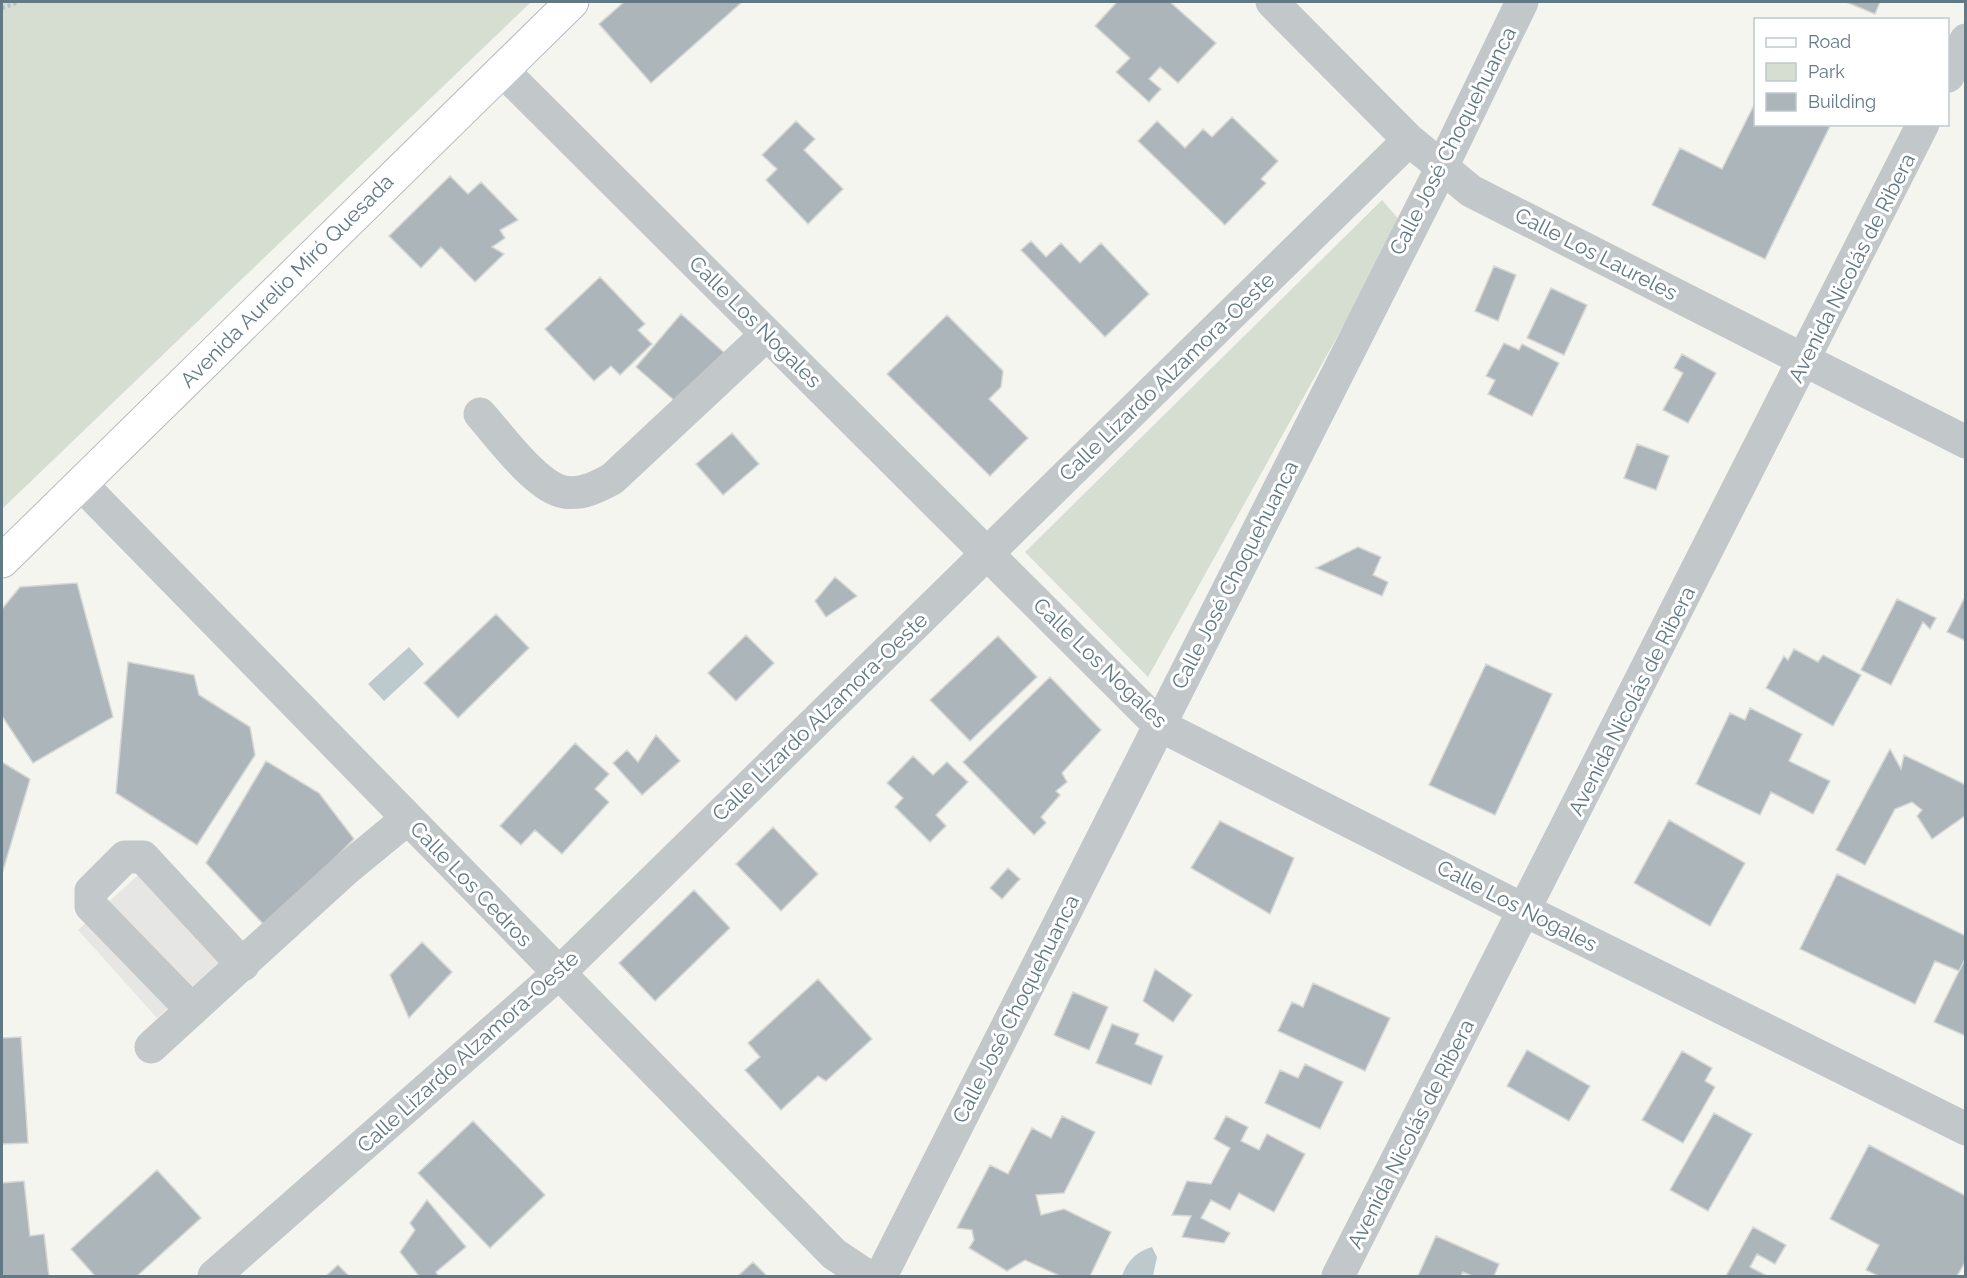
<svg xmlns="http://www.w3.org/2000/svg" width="1967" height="1278" font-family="Raleway,sans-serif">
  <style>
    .built { fill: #e6e6e4 }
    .green { fill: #d6ddd1 }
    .water { fill: #bccace }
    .building { fill: #acb6ba; stroke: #d6d6d3; stroke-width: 1.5 }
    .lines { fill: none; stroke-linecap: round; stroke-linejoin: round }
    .major-casing { stroke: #b5babd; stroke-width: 35 }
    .path { stroke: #bdc0c2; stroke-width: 4; stroke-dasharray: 3 3; stroke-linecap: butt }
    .minor { stroke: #c2c7ca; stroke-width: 33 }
    .major { stroke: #fff; stroke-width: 33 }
    .labels { text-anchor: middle; stroke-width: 6; stroke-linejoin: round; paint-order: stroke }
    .street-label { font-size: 21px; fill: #617885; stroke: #fff }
  </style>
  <rect width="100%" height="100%" fill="#f5f5f0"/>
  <!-- built -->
  <path class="built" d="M158 857 238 945 157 1018 78 930Z"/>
  <!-- green -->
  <path class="green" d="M2 2H531L2 509Z
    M1382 200 1401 222 1148 677 1025 552Z"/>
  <!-- water -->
  <path class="water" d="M409 647 424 664 384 701 368 684Z
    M1152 1247 1157 1257 1153 1276H1122C1127 1261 1136 1252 1152 1247Z"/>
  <!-- building -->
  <path class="building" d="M624 2H742L651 83 599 24Z
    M1117 2H1170L1216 43 1178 83 1160 67 1149 79 1161 89 1149 102 1116 72 1130 58 1095 26Z
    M1846 2H1880L1875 14Z
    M1756 101V124H1831L1765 259 1652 205 1680 148 1722 169Z
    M1232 117 1278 161 1261 179 1266 183 1225 225 1138 141 1157 121 1185 148 1203 129 1212 137Z
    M796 121 815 139 804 150 843 189 808 224 766 180 777 169 762 155Z
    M450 176 468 194 481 182 518 220 500 230 505 238 492 247 504 254 475 282 441 247 421 268 389 236Z
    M1031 241 1046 257 1061 243 1080 263 1101 243 1149 294 1105 337 1021 250Z
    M1494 266 1516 275 1498 321 1475 311Z
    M600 277 645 324 638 330 652 344 620 375 611 366 594 381 545 329Z
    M1551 288 1587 305 1564 355 1527 338Z
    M681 314 728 356 683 408 636 367Z
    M947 315 1003 371 1001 387 989 399 1028 438 990 476 887 374Z
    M1504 343 1519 350 1522 344 1559 363 1532 416 1488 394 1495 380 1486 376Z
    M1682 354 1716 373 1688 423 1663 410 1683 373 1674 368Z
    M732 433 759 464 723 495 696 464Z
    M1637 444 1669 456 1656 490 1624 478Z
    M1358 547 1381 557 1373 575 1388 582 1382 596 1316 568Z
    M835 577 857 596 826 617 815 601Z
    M77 583 113 717 33 763 2 716V609L20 587Z
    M1966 595V641L1947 632Z
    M1897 599 1936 618 1930 629 1923 622 1891 685 1861 670Z
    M496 614 529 648 458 718 424 683Z
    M746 635 774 663 736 701 708 673Z
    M998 636 1037 677 970 741 930 700Z
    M1794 649 1818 662 1823 655 1861 675 1833 726 1766 688 1784 656 1788 660Z
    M128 662 194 675 199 695 250 727 255 755 197 845 116 793Z
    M1486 664 1552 694 1495 815 1429 785Z
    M1050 677 1101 730 1062 773 1067 782 1056 791 1060 795 1041 817 1046 823 1034 835 963 762Z
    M1750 708 1802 734 1789 761 1830 781 1813 814 1771 792 1760 815 1696 784 1730 713 1745 720Z
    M656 735 680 761 642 795 613 763 627 750 638 762Z
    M575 743 609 774 595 789 609 802 562 854 535 830 521 845 500 826Z
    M1890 749 1901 769 1904 755 1966 785V815L1932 839 1917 816 1922 810 1912 802 1895 809 1865 865 1836 850Z
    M913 756 933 775 947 762 968 782 936 815 946 826 930 842 895 807 903 798 887 783Z
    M266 761 319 793 354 839 266 927 206 863Z
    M2 762 30 779 2 874Z
    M1669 820 1745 863 1710 926 1634 883Z
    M1220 821 1294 858 1270 914 1191 868Z
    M773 827 818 874 781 911 736 864Z
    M1008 868 1020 879 1002 899 990 888Z
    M1837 874 1966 936V957L1959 971 1935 961 1915 1004 1800 949Z
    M694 890 730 928 655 1001 619 963Z
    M422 942 452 972 409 1018 390 975Z
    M1966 957V1036L1934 1022Z
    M1155 969 1192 995 1173 1022 1143 1001Z
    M818 979 872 1039 826 1081 818 1076 781 1110 745 1070 760 1057 748 1043Z
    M1313 983 1390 1018 1365 1071 1278 1031 1292 1002 1303 1007Z
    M1073 992 1108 1007 1089 1050 1054 1035Z
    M1112 1024 1139 1034 1135 1044 1163 1056 1151 1085 1096 1063Z
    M21 1037 28 1143 2 1144V1038Z
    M1527 1050 1590 1086 1569 1121 1507 1086Z
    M1682 1051 1712 1068 1705 1081 1715 1087 1683 1143 1642 1120Z
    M1305 1064 1343 1082 1320 1129 1265 1103 1280 1070 1298 1078Z
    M1714 1113 1752 1134 1708 1211 1670 1190Z
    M1062 1116 1095 1132 1064 1193 1036 1195 1041 1215 1064 1209 1111 1232 1090 1276H1060L1025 1260 1007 1271 969 1248 974 1240 972 1230 957 1228 990 1165 1008 1174 1032 1128 1051 1138Z
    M1226 1116 1248 1127 1241 1141 1259 1150 1267 1134 1305 1154 1274 1212 1239 1193 1230 1210 1211 1200 1201 1218 1230 1233 1224 1243 1182 1237 1191 1216 1172 1215 1187 1181 1211 1184 1230 1148 1214 1139Z
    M473 1121 545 1195 490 1248 418 1173Z
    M1869 1145 1966 1196V1261L1957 1276H1878L1866 1270 1879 1245 1830 1219Z
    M157 1170 201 1218 137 1276H95L71 1249Z
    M24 1181 30 1236 44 1234 49 1276H2V1183Z
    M427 1200 466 1247 436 1272 438 1276H419L400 1252 415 1230 410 1223Z
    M1753 1227 1786 1245 1775 1264 1757 1254 1750 1267 1767 1276H1726Z
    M1436 1236 1499 1264 1494 1276H1472L1463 1272 1461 1276H1418Z
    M753 1262 767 1276H738Z
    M338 1265 349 1276H326Z"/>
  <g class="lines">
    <!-- major casing -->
    <g class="major-casing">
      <path id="major" d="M2 561 572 2"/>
    </g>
    <!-- path -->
    <path class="path" d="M2 8 19 2"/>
    <!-- minor -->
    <path class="minor" d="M1272 2 1409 140 1471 191 1966 442
      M502 70 1159 725 1526 911 1966 1129
      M1948 76 1966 40
      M480 414C499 435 536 487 564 492 582 495 597 487 612 479L767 334
      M81 484 834 1254 867 1276
      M192 1010 91 906V891L125 857H143L243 965
      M151 1047 345 870 407 819
      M214 1276 558 974 1409 140
      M881 1276 1442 167 1522 2
      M1338 1276 1923 124"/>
    <!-- major -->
    <use href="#major" class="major"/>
  </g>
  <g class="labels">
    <!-- street labels -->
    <g class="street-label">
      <text transform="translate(1453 141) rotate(-63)" y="7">Calle José Choquehuanca</text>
      <text transform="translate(1596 254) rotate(27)" y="7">Calle Los Laureles</text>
      <text transform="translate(1852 268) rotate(-63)" y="7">Avenida Nicolás de Ribera</text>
      <text transform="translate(287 281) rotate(-45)" y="7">Avenida Aurelio Miró Quesada</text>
      <text transform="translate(755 322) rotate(45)" y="7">Calle Los Nogales</text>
      <text transform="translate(1167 377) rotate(-44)" y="7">Calle Lizardo Alzamora-Oeste</text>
      <text transform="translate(1235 575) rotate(-63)" y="7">Calle José Choquehuanca</text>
      <text transform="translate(1100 663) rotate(44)" y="7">Calle Los Nogales</text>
      <text transform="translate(1632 701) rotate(-63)" y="7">Avenida Nicolás de Ribera</text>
      <text transform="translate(820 717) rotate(-44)" y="7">Calle Lizardo Alzamora-Oeste</text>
      <text transform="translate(471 884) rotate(46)" y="7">Calle Los Cedros</text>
      <text transform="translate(1517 906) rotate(27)" y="7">Calle Los Nogales</text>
      <text transform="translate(1016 1009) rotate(-63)" y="7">Calle José Choquehuanca</text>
      <text transform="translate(468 1052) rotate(-42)" y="7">Calle Lizardo Alzamora-Oeste</text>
      <text transform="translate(1411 1134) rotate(-63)" y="7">Avenida Nicolás de Ribera</text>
    </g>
  </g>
  <!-- border -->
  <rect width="1967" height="1278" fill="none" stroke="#617885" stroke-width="6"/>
  <!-- legend -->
  <rect x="1754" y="18" width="195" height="108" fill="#ffffff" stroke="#c0c9ce" stroke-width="1.5"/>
  <rect x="1766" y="38" width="30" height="9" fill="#ffffff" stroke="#c0c9ce" stroke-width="1.5"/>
  <text x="1808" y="48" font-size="18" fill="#617885">Road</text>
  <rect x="1766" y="63" width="30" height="18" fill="#d6ddd1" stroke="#c0c9ce" stroke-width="1.5"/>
  <text x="1808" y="78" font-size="18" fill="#617885">Park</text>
  <rect x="1766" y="93" width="30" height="18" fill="#acb6ba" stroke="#c0c9ce" stroke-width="1.5"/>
  <text x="1808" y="108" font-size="18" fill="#617885">Building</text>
</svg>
